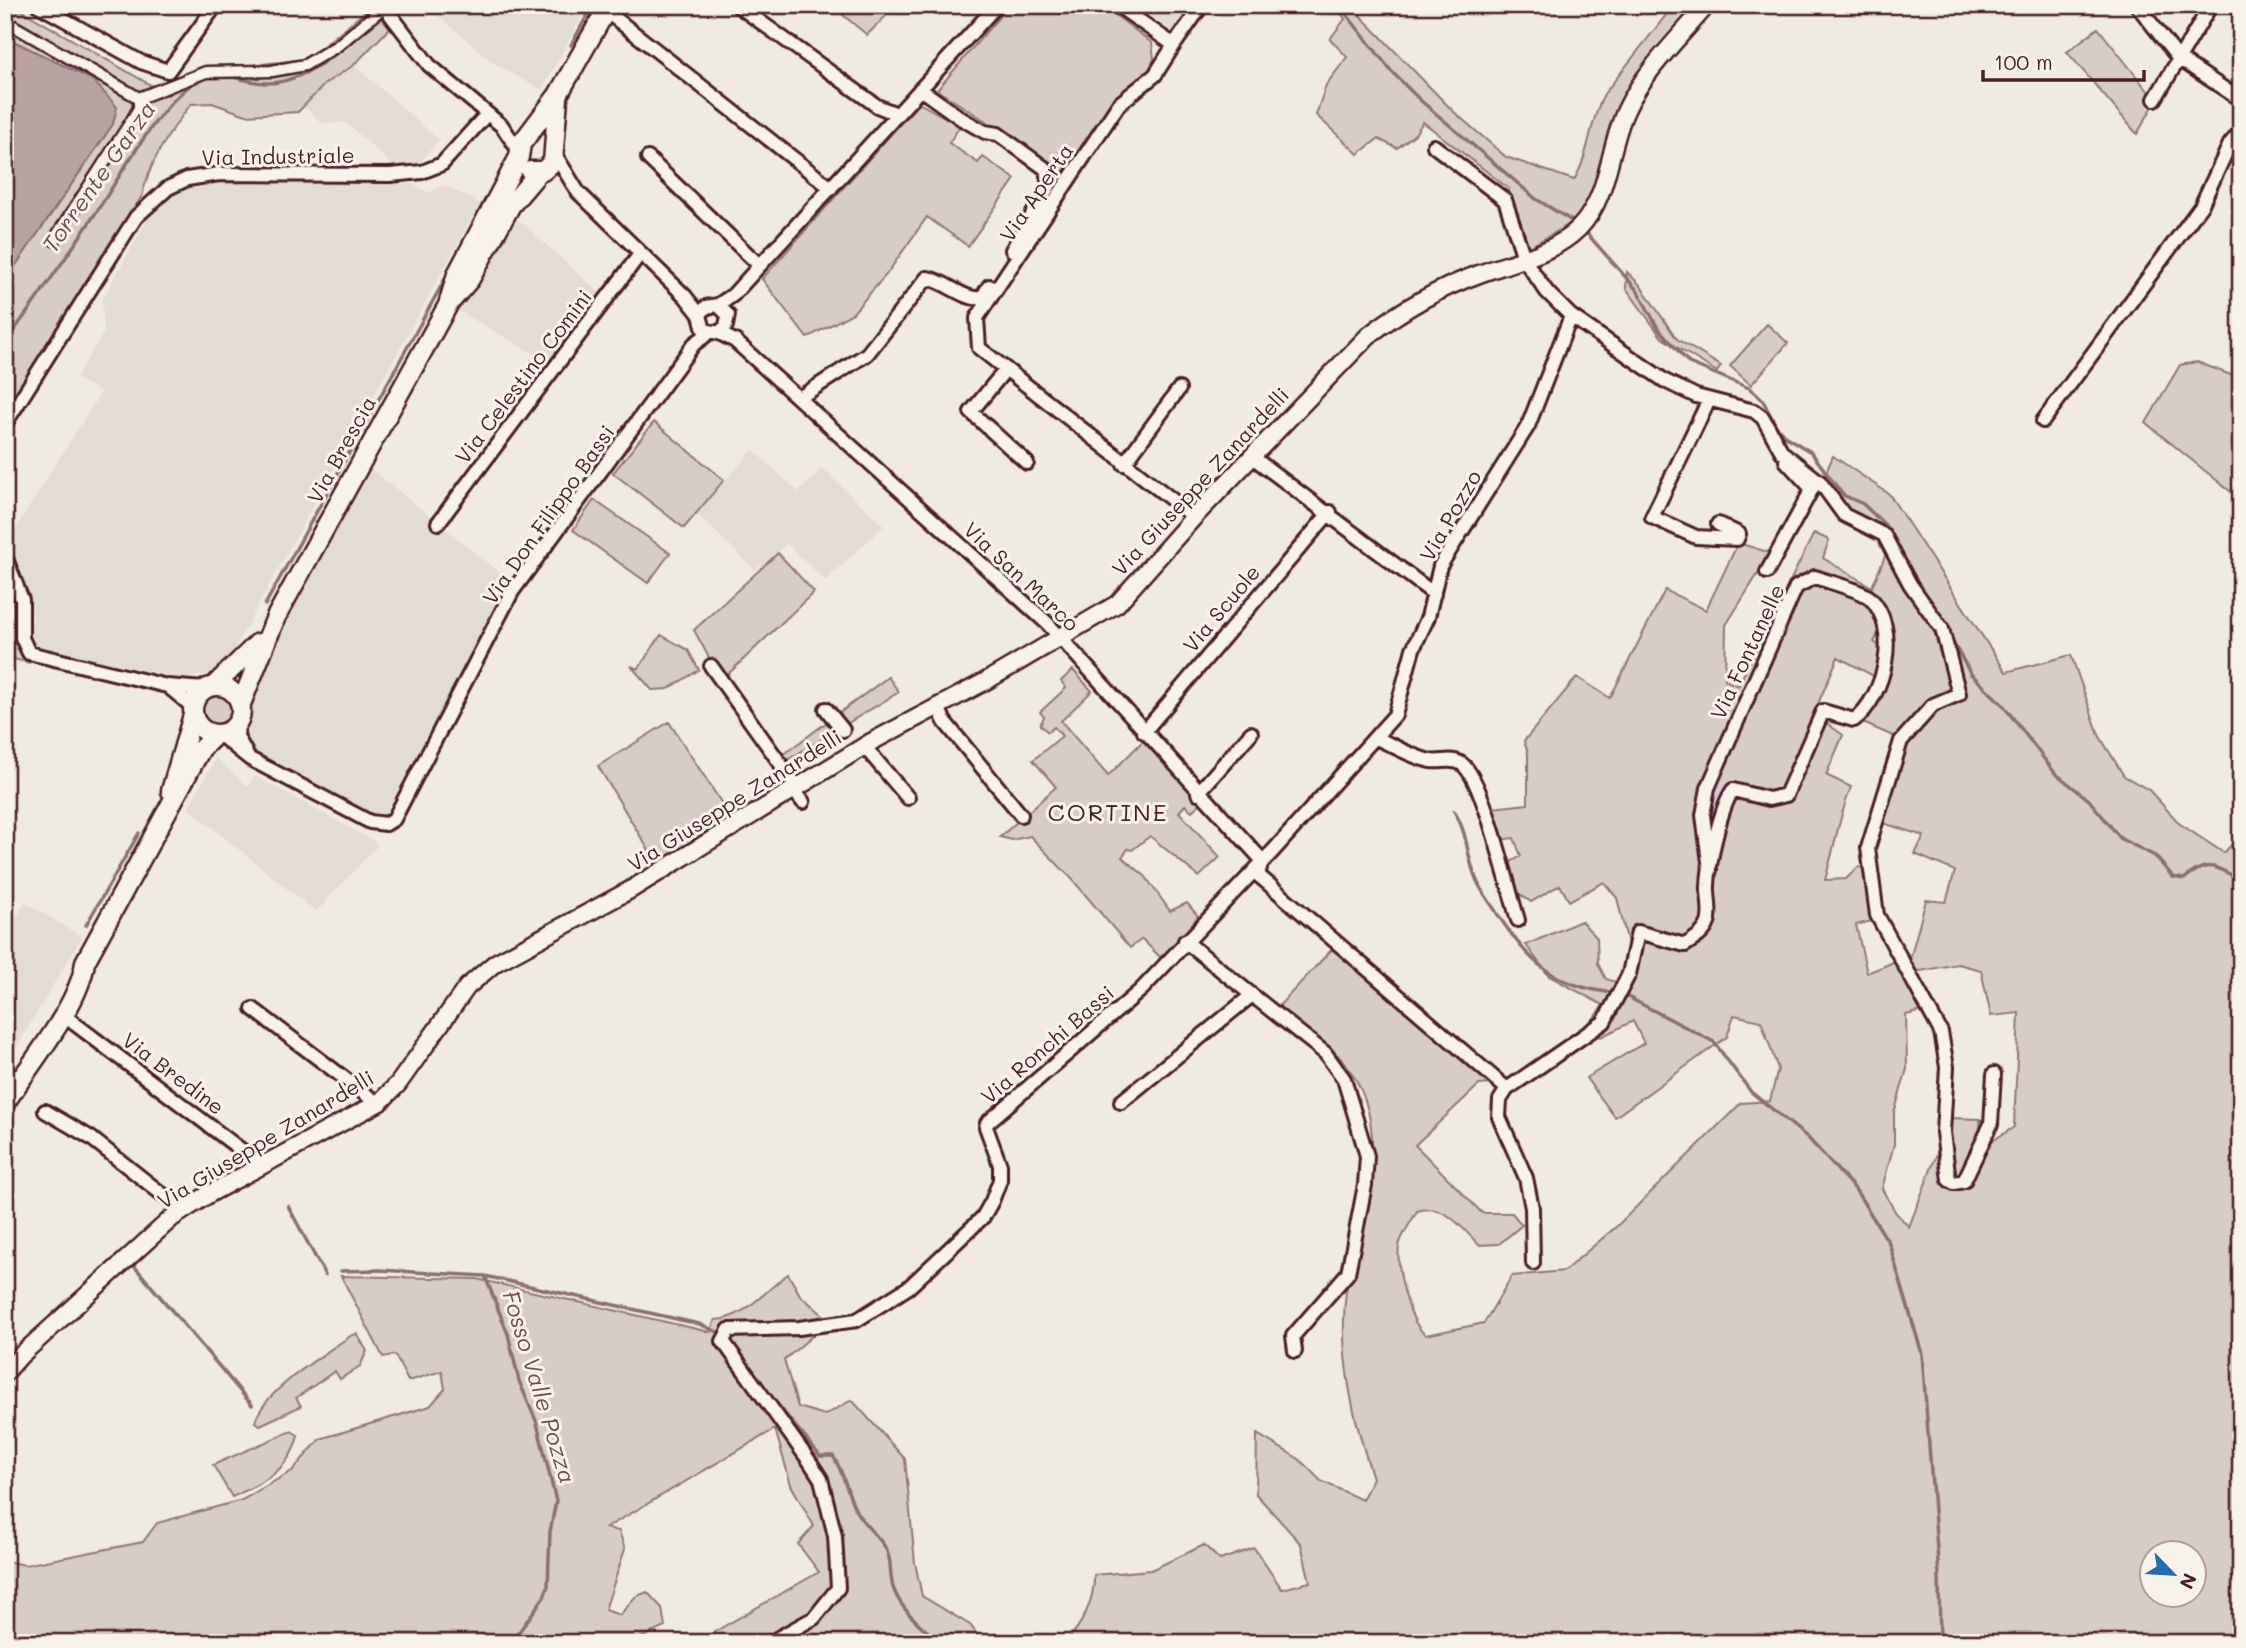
<svg xmlns="http://www.w3.org/2000/svg" width="2246" height="1648" font-family="Mali,sans-serif">
  <style>
    .built { fill: #e3dcd2 }
    .green { fill: #d8cdc6; stroke: #917678; stroke-width: 2; fill-rule: evenodd }
    .water { fill: #b7a4a2; stroke: #8b6f72; stroke-width: 2 }
    .lines { fill: none; stroke-linecap: round; stroke-linejoin: round }
    .stream { stroke: #8b6f72; stroke-width: 3.5 }
    .pedestrian-casing { stroke: #4a1f2b; stroke-width: 15 }
    .minor-casing { stroke: #4a1f2b; stroke-width: 18 }
    .tertiary-casing { stroke: #4a1f2b; stroke-width: 21 }
    .secondary-casing { stroke: #4a1f2b; stroke-width: 23 }
    .pedestrian { stroke: #f7f3e8; stroke-width: 10 }
    .minor { stroke: #f7f3e8; stroke-width: 12 }
    .tertiary { stroke: #f7f3e8; stroke-width: 16 }
    .secondary { stroke: #f7f3e8; stroke-width: 18 }
    .labels { text-anchor: middle; stroke-width: 6; stroke-linejoin: round; paint-order: stroke }
    .street-label { font-size: 21px; fill: #4a1f2b; stroke: #f7f3e8 }
    .water-label { font-size: 23px; font-style: italic; fill: #704e55; stroke: #f7f3e8 }
    .quarter-label { font-size: 24px; letter-spacing: 2px; fill: #4a1f2b; stroke: #f7f3e8 }
  </style>
  <rect width="100%" height="100%" fill="#f0ebe0"/>
  <filter id="ink" filterUnits="userSpaceOnUse"><feTurbulence type="fractalNoise" baseFrequency=".0143" numOctaves="2"/><feDisplacementMap in="SourceGraphic" scale="14" xChannelSelector="R" yChannelSelector="G"/><feConvolveMatrix kernelMatrix="1 2 1 2 8 2 1 2 1" color-interpolation-filters="sRGB"/></filter>
  <g filter="url(#ink)">
    <!-- built -->
    <path class="built" d="M425 5H588L542 90 495 64Z
      M1137 5H1197L1177 35Z
      M354 65 439 140 419 163 394 167 346 123H322L304 106 326 83Z
      M211 182 412 184 429 193 443 185 480 203 225 666 210 674 182 679 32 645 29 637 33 619 32 605 9 539 101 392 76 378 104 332 102 300 152 211 179 191Z
      M511 213 604 297 553 365 459 311Z
      M753 450 799 492 822 468 884 526 825 581 787 544 755 570 696 513Z
      M370 468 510 581 385 814 379 819 258 753 250 746 247 735 248 693Z
      M216 758 248 787 255 776 379 844 316 912 188 808Z
      M25 902 82 937 5 1066V938Z"/>
    <!-- green -->
    <path class="green" d="M5 5H12L168 95 197 71 307 59 372 6 390 28 354 65 326 83 298 112 246 115 212 103 191 104C169 133 150 160 142 196L5 410V281L113 124 93 80 5 37Z
      M831 5H897L867 35Z
      M1009 5H1102L1152 43 1154 59 1149 70 1115 100 1060 176 1044 158 937 90Z
      M1335 5H1350L1453 111 1506 157 1574 180C1590 154 1589 122 1604 94L1674 5H1697L1635 79 1617 110 1600 177 1575 221 1522 251 1508 202 1509 189 1423 122 1415 134 1397 148 1378 139 1358 154 1316 115 1326 85 1347 57 1330 39 1345 19Z
      M2098 28 2156 101 2137 134 2067 52Z
      M919 103 960 126 949 143 978 163 983 157 1015 179 968 246 927 217 886 275 853 313 807 338 762 279Z
      M1627 272 1640 285 1677 339 1721 366 1717 372 1662 338 1626 288Z
      M1767 324 1788 343 1751 385 1730 366Z
      M2197 362 2241 379V500L2146 423 2180 365Z
      M654 422 724 480 684 528 613 473Z
      M1833 456 1889 494 2006 672 2071 655 2099 735 2124 776 2149 790 2180 824 2224 853 2241 834V1643H1064C1082 1627 1095 1599 1094 1575L1151 1570 1204 1545 1220 1560 1254 1548 1282 1589 1310 1582 1301 1544 1256 1494 1257 1434 1299 1459 1321 1481 1362 1500 1373 1478C1353 1418 1338 1355 1346 1291 1348 1277 1354 1263 1357 1250 1369 1188 1389 1120 1346 1065 1329 1042 1300 1025 1276 1009L1334 947 1494 1084 1479 1085 1415 1145 1482 1213H1512L1522 1225 1499 1244 1479 1245C1461 1227 1444 1202 1417 1211 1412 1221 1401 1235 1399 1246 1396 1267 1409 1324 1426 1335L1484 1323 1512 1276 1564 1271 1617 1226 1741 1103 1770 1101 1778 1069 1761 1021 1734 1015 1727 1037 1615 1117 1586 1078 1644 1043 1633 1021 1601 1037 1595 1034 1641 937 1670 945 1708 930 1725 812 1731 796 1778 803 1821 719 1843 735 1826 775 1851 787C1839 817 1834 849 1825 880L1846 879 1858 867 1868 869 1875 920 1856 925 1867 973 1894 962 1927 1010 1906 1015 1907 1069 1894 1113V1144L1882 1189 1896 1213 1909 1227 1938 1151H1944L1948 1182 1960 1189 1967 1187 1988 1144 2014 1127 2019 1013 1991 1016 1981 970 1958 964 1915 972 1906 961 1910 959 1926 900 1946 902 1955 871 1915 854 1924 836 1880 822 1906 745 1903 741 1934 706 1963 695 1946 637 1955 649 1944 623 1931 602 1912 581 1887 533C1878 522 1864 521 1853 513 1840 503 1832 490 1824 477ZM2152 1554H2194V1596H2152Z
      M594 500 670 553 648 583 573 530Z
      M1814 533 1829 540 1823 558 1872 587 1888 549 1941 630 1957 693 1900 739 1863 723 1878 696 1887 662 1872 597 1805 577 1704 796 1708 871 1706 923 1682 941 1644 930 1630 952 1617 898 1604 882 1569 901 1560 885 1531 902 1507 885 1502 867 1521 856 1514 838 1498 840 1482 809 1528 804V753L1524 741 1577 677 1610 698 1665 590 1706 610 1738 543 1771 553 1726 625 1725 680 1738 686Z
      M778 553 814 592 725 677 713 665 694 630Z
      M1816 579 1846 594 1864 598 1882 626 1874 642 1881 647 1879 679 1838 657 1814 713 1817 716 1779 797 1737 788 1711 861 1708 799 1797 591Z
      M5 601 7 605 15 603C18 626 8 646 30 663L5 657Z
      M661 635 688 650 699 670 668 689 652 690 631 666 638 669Z
      M1073 670 1092 691 1061 721 1108 776 1143 741 1201 803 1192 811 1185 805 1179 812 1220 857 1199 877 1150 836 1132 850 1128 849 1122 857 1145 876 1170 911 1187 903 1198 916 1165 962 1142 939 1130 948 1072 879 1030 836 1012 840 1000 837 1056 787 1033 760 1062 736 1054 727 1048 732 1040 725 1044 717 1040 712 1066 688 1061 681Z
      M888 677 899 692 784 762 780 757Z
      M201 710a16 16 0 1 1 32 0a16 16 0 1 1-32 0Z
      M669 722 730 816 727 818 730 823 659 867 598 766Z
      M1581 921 1597 938 1598 964 1606 979 1619 983 1602 1021 1587 1028 1603 1005 1549 976 1526 945Z
      M1947 1118 1980 1119 1981 1142 1957 1178 1953 1175Z
      M788 1274 800 1295 830 1321 784 1360 798 1407 825 1415 852 1400 905 1459 915 1563 922 1596 970 1625 984 1643H695L819 1572 798 1544 814 1526 791 1485 775 1429 606 1528 619 1531 625 1549 605 1610 620 1615 635 1597 647 1592 662 1608 665 1627 629 1643H5V1561L25 1565 143 1542 157 1523 242 1500 292 1471 320 1439 430 1406 445 1389 442 1371 408 1381 395 1355 383 1357 341 1276 477 1279 710 1332 715 1320C744 1319 766 1290 788 1274Z
      M357 1334 367 1351 360 1366 340 1379 335 1371 296 1398 301 1406 260 1425 255 1422C264 1390 325 1354 352 1335Z
      M291 1431 298 1435C291 1470 261 1484 232 1497L213 1465Z"/>
    <!-- water -->
    <path class="water" d="M5 37 93 80 117 107 113 124 5 281Z"/>
    <g class="lines">
      <!-- stream -->
      <path class="stream" d="M1339 5 1392 72 1420 100 1536 199 1577 224
        M571 45 593 5
        M1583 229 1637 290 1658 328 1689 363 1749 388 1762 399 1776 426 1786 437 1811 452 1843 495 1863 504 1885 525 1902 557
        M5 343C37 299 69 254 99 208 123 172 162 99 200 79 219 68 248 84 268 83 308 83 356 38 386 14
        M265 605 450 270
        M1949 636 1971 674 2003 705 2055 773 2089 800 2121 839 2155 856 2173 877 2184 879C2209 858 2215 867 2241 880
        M1454 811C1469 834 1466 859 1478 883 1483 894 1492 904 1498 915 1531 964 1553 986 1614 993
        M86 925 139 833
        M1622 994 1714 1042 1751 1092 1807 1137 1855 1189 1889 1243 1922 1354 1939 1575 1940 1643
        M288 1206 325 1275
        M135 1267 252 1405
        M341 1271 379 1270 485 1276 508 1334 519 1381 537 1423 556 1501 550 1532 548 1586 544 1597 511 1643
        M485 1276 699 1324 718 1332
        M764 1388 820 1456H833C844 1472 847 1493 856 1511 863 1524 874 1532 883 1544 894 1559 888 1577 894 1590 903 1613 923 1627 940 1643"/>
      <!-- pedestrian casing -->
      <g class="pedestrian-casing">
        <path id="pedestrian" d="M5 21 139 98 206 72 272 71 305 65 337 46 379 11 376 5
          M54 240 132 120 139 108V98"/>
      </g>
      <!-- minor casing -->
      <g class="minor-casing">
        <path id="minor" d="M38 5 141 62 168 71 216 5
          M383 5 429 65 502 126 519 151
          M737 5 877 106 897 114
          M1117 5 1174 45 1155 75 1119 104 977 318 979 348 1194 517
          M2137 5 2178 58 2241 100
          M2233 5 2241 10
          M606 11 831 188
          M1174 45 1202 5
          M920 89 962 119 985 132 998 134 1046 169 1049 186 1012 250
          M2155 99 2211 5
          M1434 146 1505 200 1525 261 1547 292 1571 316 1665 381 1696 396 1754 411 1763 418 1782 452 1820 482 1844 515 1884 535 1910 584 1942 629 1959 694 1933 705 1901 741 1868 848 1877 915 1941 1032 1947 1067 1943 1132 1949 1180 1954 1183 1964 1181 1991 1124 1994 1074
          M554 153 578 192 685 296 700 315
          M648 158 759 265
          M718 305 733 295 997 5
          M719 333 726 326 728 315 718 305 706 307 700 315 704 330 719 333 735 341 1047 623 1262 860
          M1006 369 971 412 1027 463
          M799 398 867 354 927 278C946 281 964 301 982 298L989 286
          M1709 400 1652 517 1696 537 1737 539 1739 534 1718 524
          M2043 421 2201 206 2230 144 2241 131
          M5 424 136 217 168 188 187 179 219 174 390 175 422 172 442 164 487 114
          M1251 456 1434 594
          M1124 464 1179 389
          M438 523 640 254
          M5 556 22 600V638L29 653 167 686 204 689
          M1767 572 1812 489 1786 461
          M711 666 797 787
          M170 688 193 707
          M937 705 945 722 1021 815
          M826 709 843 730
          M238 722 237 737 246 753
          M1144 732 1330 512
          M219 734 250 759 370 822 386 824 394 819 512 592 694 344 709 333
          M1376 738C1393 745 1413 758 1431 761 1441 763 1452 757 1462 764 1484 780 1508 889 1518 920
          M864 746 908 798
          M793 789 803 802
          M1198 793 1251 733
          M1262 860 1258 875 1507 1089 1500 1100 1499 1117 1526 1178 1532 1208 1533 1263
          M1252 995 1325 1053 1344 1079 1367 1156 1365 1185 1348 1273 1293 1336 1295 1351
          M253 1009 377 1103
          M62 1014 261 1165
          M5 1080 15 1076
          M1507 1089 1604 1022 1629 974 1638 932 1685 945C1694 939 1704 934 1708 923 1712 912 1707 896 1708 885 1709 862 1720 808 1733 790L1769 799 1786 795 1823 711 1854 720C1885 697 1901 628 1870 598 1861 590 1828 582 1815 577L1796 587 1708 788 1703 815 1710 870
          M1121 1102 1252 995 1185 941
          M45 1111 91 1138 167 1198 189 1207
          M769 1643 814 1618 838 1588 835 1536 821 1479 810 1462 723 1341 729 1330 799 1328 857 1320 909 1287 983 1217 992 1201 1000 1180V1165L986 1127 987 1123 1141 990 1273 851 1395 715 1413 649 1428 617 1440 566 1528 426 1571 316"/>
      </g>
      <!-- tertiary casing -->
      <g class="tertiary-casing">
        <path id="tertiary" d="M5 1373 21 1355 172 1218 209 1194 380 1102 398 1084 467 987 495 963 630 890 871 742 986 681 1117 604 1194 517 1368 336C1401 310 1440 288 1479 274 1513 261 1552 255 1579 228 1610 196 1608 148 1626 110 1644 71 1679 38 1707 5"/>
      </g>
      <!-- secondary casing -->
      <g class="secondary-casing">
        <path id="secondary" d="M530 171H543L553 162 558 98
          M452 300 470 279 511 205 539 172
          M193 710a24 24 0 1 1 48 0a24 24 0 1 1-48 0Z
          M214 686 258 643
          M241 704 276 617 448 305 457 274 519 157 521 144 558 95 609 5
          M171 791 193 715
          M5 1103C28 1066 80 1005 85 962L201 749 216 734"/>
      </g>
      <!-- pedestrian -->
      <use href="#pedestrian" class="pedestrian"/>
      <!-- minor -->
      <use href="#minor" class="minor"/>
      <!-- tertiary -->
      <use href="#tertiary" class="tertiary"/>
      <!-- secondary -->
      <use href="#secondary" class="secondary"/>
    </g>
  </g>
  <g class="labels">
    <!-- street labels -->
    <g class="street-label">
      <text transform="translate(278 157) rotate(-1)" y="7">Via Industriale</text>
      <text transform="translate(1037 193) rotate(-56)" y="7">Via Aperta</text>
      <text transform="translate(524 377) rotate(-53)" y="7">Via Celestino Comini</text>
      <text transform="translate(342 450) rotate(-61)" y="7">Via Brescia</text>
      <text transform="translate(1201 482) rotate(-47)" y="7">Via Giuseppe Zanardelli</text>
      <text transform="translate(549 515) rotate(-55)" y="7">Via Don Filippo Bassi</text>
      <text transform="translate(1451 516) rotate(-60)" y="7">Via Pozzo</text>
      <text transform="translate(1021 577) rotate(43)" y="7">Via San Marco</text>
      <text transform="translate(1222 609) rotate(-50)" y="7">Via Scuole</text>
      <text transform="translate(1748 652) rotate(-65)" y="7">Via Fontanelle</text>
      <text transform="translate(735 801) rotate(-32)" y="7">Via Giuseppe Zanardelli</text>
      <text transform="translate(1048 1045) rotate(-41)" y="7">Via Ronchi Bassi</text>
      <text transform="translate(173 1074) rotate(37)" y="7">Via Bredine</text>
      <text transform="translate(266 1140) rotate(-31)" y="7">Via Giuseppe Zanardelli</text>
    </g>
    <!-- water labels -->
    <g class="water-label">
      <text transform="translate(99 177) rotate(-55)" y="8">Torrente Garza</text>
      <text transform="translate(539 1387) rotate(73)" y="8">Fosso Valle Pozza</text>
    </g>
    <!-- quarter labels -->
    <g class="quarter-label">
      <text x="1108" y="821">CORTINE</text>
    </g>
  </g>
  <!-- margin -->
  <rect width="2246" height="1648" fill="none" stroke="#f7f3e8" stroke-width="28"/>
  <rect x="14" y="14" width="2218" height="1620" fill="none" stroke="#4a1f2b" stroke-width="2.5" filter="url(#ink)"/>
  <!-- north arrow -->
  <g transform="translate(2173 1574) rotate(115)"><circle r="33" fill="#f7f3e8" stroke="#b29e9c" stroke-width="2"/>
  <path d="M0-5L12 26L0 18L-12 26Z" fill="#1f6fb2"/>
  <text y="-10" font-size="19" font-weight="bold" text-anchor="middle" fill="#4a1f2b">N</text>
  </g>
  <!-- scale -->
  <path d="M1983 70v10h161v-10" fill="none" stroke="#4a1f2b" stroke-width="3.5"/>
  <text x="1994" y="70" font-size="21" fill="#4a1f2b" stroke="#f7f3e8" stroke-width="5" paint-order="stroke">100 m</text>
</svg>
